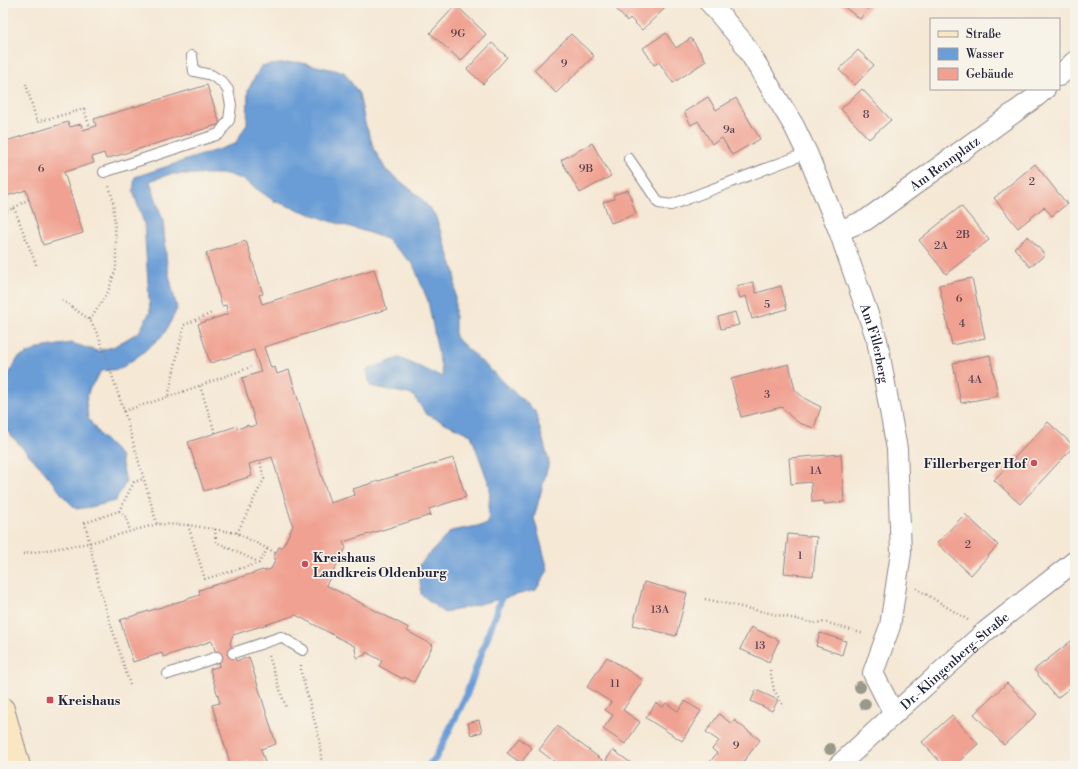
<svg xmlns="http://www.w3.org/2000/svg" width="1078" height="769" font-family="'Libre Bodoni',serif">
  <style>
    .water { fill: #6b9dd6; stroke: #466088 }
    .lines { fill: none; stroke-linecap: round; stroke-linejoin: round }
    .stream { stroke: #6b9dd6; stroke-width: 7 }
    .building { fill: #f0a191 }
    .service-casing { stroke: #8c8588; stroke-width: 12 }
    .minor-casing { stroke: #8c8588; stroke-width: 22 }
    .secondary-casing { stroke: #8c8588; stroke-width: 24 }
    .path { stroke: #8c8588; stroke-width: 2.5; stroke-dasharray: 1 3; stroke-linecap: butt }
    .service { stroke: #fff; stroke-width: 10 }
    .minor { stroke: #fff; stroke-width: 20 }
    .secondary { stroke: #f9e7c3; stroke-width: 22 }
    .tree { fill: #99998b }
    .poi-dot { fill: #d1495b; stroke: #f7f3e8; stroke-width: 1.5 }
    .labels { text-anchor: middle; stroke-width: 3.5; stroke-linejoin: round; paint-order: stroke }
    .number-label { font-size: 11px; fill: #564250 }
    .street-label { font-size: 13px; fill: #22223b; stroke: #f7f3e8 }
    .poi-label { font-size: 13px; font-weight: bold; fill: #22223b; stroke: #f7f3e8; text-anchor: start }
  </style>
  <rect width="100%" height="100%" fill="#f7f3e8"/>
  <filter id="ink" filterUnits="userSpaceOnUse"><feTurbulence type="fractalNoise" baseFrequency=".025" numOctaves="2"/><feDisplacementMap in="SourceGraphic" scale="8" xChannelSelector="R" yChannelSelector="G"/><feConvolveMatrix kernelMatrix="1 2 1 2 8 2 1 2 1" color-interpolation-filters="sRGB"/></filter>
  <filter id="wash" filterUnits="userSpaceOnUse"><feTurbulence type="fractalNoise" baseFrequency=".012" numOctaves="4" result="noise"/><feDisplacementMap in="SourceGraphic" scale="16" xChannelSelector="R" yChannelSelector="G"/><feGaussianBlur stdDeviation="0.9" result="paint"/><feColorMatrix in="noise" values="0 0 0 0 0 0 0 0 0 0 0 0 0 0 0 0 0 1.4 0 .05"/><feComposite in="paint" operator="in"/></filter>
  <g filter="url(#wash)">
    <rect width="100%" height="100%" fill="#f5e8d5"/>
    <!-- water -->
    <path class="water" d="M298 62 344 72 359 94 365 123 375 151 386 170 419 196 435 215 455 273V337L535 411 549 462 534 518 548 570 536 590 444 613 421 594 419 565 451 531 488 524 490 487 471 435 426 414 413 395 370 386 367 370 399 358 443 377 428 301 413 264 386 239 367 232 330 221 274 201 244 180 227 174H170L150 181 163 221 167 266 177 309 164 334 141 354 120 369 101 371 89 390 86 401 88 418 99 434 120 455 126 482 115 501 91 507 76 509 64 497 43 470 7 431 3 417V385L18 358 40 348 71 343 97 351 113 347 139 332 150 312 144 223 133 191 135 177 235 144 247 124 248 90 261 66Z"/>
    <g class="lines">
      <!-- stream -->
      <path class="stream" d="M428 766 435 759 466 696 501 599"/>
    </g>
    <g id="blocks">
      <!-- building -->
      <path class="building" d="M616 3H661L665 8 642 30 630 18 627 21 617 10 619 7Z
        M839 3H872L860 19Z
        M456 5 486 34 461 61 430 33Z
        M666 33 676 48 691 38 706 61 673 83 659 62 654 65 643 48Z
        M571 34 594 56 556 93 534 70Z
        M492 43 507 57 483 84 467 69Z
        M858 50 874 65 855 85 839 70Z
        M207 85 220 124 106 159 104 153 92 157 94 163 64 172 83 233 43 245 26 190 3 197V142L68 122 70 127 81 124 83 130 96 126 94 119Z
        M862 89 891 120 869 139 841 109Z
        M708 97 716 110 736 98 760 139 732 155 722 138 712 144 698 121 691 125 684 112Z
        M592 143 611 176 580 193 561 160Z
        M1035 164 1067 204 1052 216 1044 207 1018 228 994 198Z
        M628 190 636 214 611 223 603 202 614 199 613 195Z
        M961 206 989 240 946 274 919 240Z
        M1028 236 1045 255 1030 267 1014 248Z
        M246 241 263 294 259 295 262 304 374 269 387 309 264 347 271 368 275 367 277 374 289 370 330 503 355 495 353 489 453 458 466 497 429 509 431 515 343 542 346 548 326 585 409 628 407 631 433 645 414 682 404 677 403 679 379 666 382 661 366 652 365 655 357 658 355 649 356 647 296 615 233 635 230 643 236 661 249 657 276 744 261 749 266 766H251L250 761 231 766 212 705 220 703 210 669 220 666 212 641 163 657 162 653 133 662 120 620 200 595 199 590 263 570V571L271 569 276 559 273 558 279 547 282 548 293 526 272 457 249 464 252 476 204 491 188 442 237 426 238 429 248 425 249 427 256 425 242 378 261 372 254 350 210 363 198 324 228 314 226 305 222 306 206 253Z
        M972 278 985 338 952 345 939 285Z
        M753 282 756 293 781 286 787 309 752 319 746 296 740 298 736 286Z
        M735 312 739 325 721 329 718 317Z
        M990 355 998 396 961 403 953 363Z
        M789 364 795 390 804 398 813 403 821 407 814 428 799 423 790 416 782 407 741 417 731 379Z
        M1048 422 1074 446 1020 504 994 480Z
        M841 454 844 502 824 504V501L812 502 811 482 791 484 789 458Z
        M965 514 998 545 971 575 937 543Z
        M788 534 817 537 813 576 784 573Z
        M644 582 687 593 676 636 633 625Z
        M751 627 779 640 769 662 740 649Z
        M820 633 846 641 842 655 816 646Z
        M1075 638V684L1057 698 1034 670Z
        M607 657 643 680 623 710 640 722 625 744 603 729 613 715 605 710 611 702 587 687Z
        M1007 683 1037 714 1004 745 974 714Z
        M756 690 778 700 772 711 751 701Z
        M685 701 701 711 682 741 646 718 656 703 663 707 666 703 678 711Z
        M719 714 732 724 734 720 760 740 740 766H716L710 762 717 753 712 749 719 741 706 732Z
        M952 715 978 744 954 766H944L922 742Z
        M479 720 482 732 471 735 468 723Z
        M557 726 606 763 603 766H560L539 750Z
        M519 738 532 748 521 763 507 753Z
        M613 750 631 763 629 766H614L606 760Z"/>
    </g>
  </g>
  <g filter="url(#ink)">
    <use href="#blocks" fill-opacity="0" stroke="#8c8588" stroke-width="1"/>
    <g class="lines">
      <!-- service casing -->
      <g class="service-casing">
        <path id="service" d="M629 159 659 203 671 205 807 153
          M104 172 219 134 229 120 231 105 228 90 222 82 211 75 194 71 192 56
          M233 653 281 637 303 650
          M168 674 217 657"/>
      </g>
      <!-- minor casing -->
      <g class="minor-casing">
        <g id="minor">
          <path id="s1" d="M710 3 743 42 794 126 807 153 839 231 877 340 897 449 901 553 890 626 873 673 894 714"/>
          <path d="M1059 76 1075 61"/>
          <path id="s2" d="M839 231 866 220 1037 96 1045 89"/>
          <path id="s3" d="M838 766 894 714 986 631 1075 561"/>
        </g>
      </g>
      <!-- secondary casing -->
      <g class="secondary-casing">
        <path id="secondary" d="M3 709 19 766"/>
      </g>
      <!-- path -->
      <path class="path" d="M26 84 37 122 84 109 90 128
        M14 208 37 267
        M3 212 14 208 29 199
        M62 300 90 320 99 337 124 411 157 524
        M90 320 108 292 116 269V243L113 200 109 186
        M200 386 215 433
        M168 397 251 367
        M124 411 168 397 184 325 212 313
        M119 511 126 517 130 531
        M188 525 205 579 259 563 268 548
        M215 529 216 542 258 562
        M237 533 264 479 260 461
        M23 554 89 543 157 524 188 525 237 533 276 553
        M916 588 968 620
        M705 599 814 623 825 622 864 634
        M269 656 286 708
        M301 665V672L319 737 322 766
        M770 670 774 690 784 707
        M130 685 100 590 85 523 119 511 134 482 143 479"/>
      <!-- service -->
      <use href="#service" class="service"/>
      <!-- minor -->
      <use href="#minor" class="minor"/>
      <!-- secondary -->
      <use href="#secondary" class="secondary"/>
    </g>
    <!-- trees -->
    <g class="tree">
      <circle cx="860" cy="687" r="6"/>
      <circle cx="865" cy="704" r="6"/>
      <circle cx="830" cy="749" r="6"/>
    </g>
  </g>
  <!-- markers -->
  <g class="poi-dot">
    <circle cx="1034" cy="463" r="4"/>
    <circle cx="305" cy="564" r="4"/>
    <rect x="46" y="696" width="8" height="8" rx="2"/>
  </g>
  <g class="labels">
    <!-- number labels -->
    <g class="number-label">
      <text x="458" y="37">9G</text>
      <text x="564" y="67">9</text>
      <text x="866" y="118">8</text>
      <text x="729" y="133">9a</text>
      <text x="41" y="172">6</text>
      <text x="586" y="172">9B</text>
      <text x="1032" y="185">2</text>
      <text x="963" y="238">2B</text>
      <text x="941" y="249">2A</text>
      <text x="959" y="302">6</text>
      <text x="767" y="308">5</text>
      <text x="962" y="327">4</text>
      <text x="975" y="383">4A</text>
      <text x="767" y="398">3</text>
      <text x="816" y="474">1A</text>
      <text x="968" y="548">2</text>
      <text x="800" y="559">1</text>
      <text x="660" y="613">13A</text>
      <text x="760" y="649">13</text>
      <text x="615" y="687">11</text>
      <text x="736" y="749">9</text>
    </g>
    <!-- street labels -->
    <g class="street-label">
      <text dy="5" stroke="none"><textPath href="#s2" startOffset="126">Am Rennplatz</textPath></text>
      <text dy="5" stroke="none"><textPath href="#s1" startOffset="382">Am Fillerberg</textPath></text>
      <text dy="5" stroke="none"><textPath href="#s3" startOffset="157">Dr.-Klingenberg-Straße</textPath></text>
    </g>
    <!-- poi labels -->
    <g class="poi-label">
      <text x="1026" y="468" text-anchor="end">Fillerberger Hof</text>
      <text x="313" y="562">Kreishaus<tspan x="313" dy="15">Landkreis Oldenburg</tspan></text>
      <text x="58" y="705">Kreishaus</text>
    </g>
  </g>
  <!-- margin -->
  <rect width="1078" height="769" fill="none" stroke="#f7f3e8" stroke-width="16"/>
  <!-- legend -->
  <rect x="930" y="18" width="130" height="72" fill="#f7f3e8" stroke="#a29fa3"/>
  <rect x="938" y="31" width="20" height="6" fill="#f9e7c3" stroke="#a29fa3"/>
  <text x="966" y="38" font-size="12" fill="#22223b">Straße</text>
  <rect x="938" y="48" width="20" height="12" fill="#6b9dd6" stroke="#a29fa3"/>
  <text x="966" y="58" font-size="12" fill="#22223b">Wasser</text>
  <rect x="938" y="68" width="20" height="12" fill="#f0a191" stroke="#a29fa3"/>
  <text x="966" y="78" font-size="12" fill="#22223b">Gebäude</text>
</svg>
